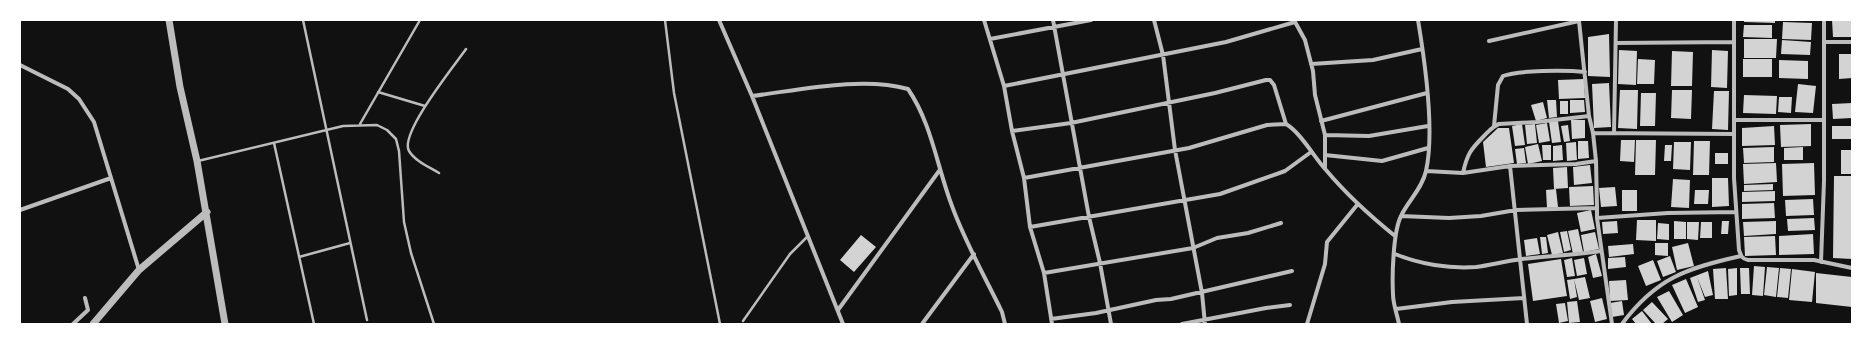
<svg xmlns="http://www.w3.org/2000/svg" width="1872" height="344" font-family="'Space Grotesk',sans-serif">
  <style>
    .building { fill: #d3d3d3 }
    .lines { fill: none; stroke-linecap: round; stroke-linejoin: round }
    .service { stroke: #bcbcbc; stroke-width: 2.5 }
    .minor { stroke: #bcbcbc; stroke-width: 4 }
    .tertiary { stroke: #bcbcbc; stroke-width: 7 }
  </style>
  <rect width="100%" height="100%" fill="#111"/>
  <!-- building -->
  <path class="building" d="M1744 20H1775V23L1744 22Z
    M1832 20H1852V37H1833Z
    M1783 22 1812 23 1811 40 1782 39Z
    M1744 25H1772V38L1743 37Z
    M1609 34 1610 77 1588 76V37Z
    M1744 39H1777L1776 58H1744Z
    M1782 40 1811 42 1810 55 1781 54Z
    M1619 50 1637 51 1636 85 1618 84Z
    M1712 50 1728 51 1727 88 1711 87Z
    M1672 51 1693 52 1692 86H1671Z
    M1839 54H1852V78L1839 79Z
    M1638 59 1655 60 1654 84H1637Z
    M1743 59H1772V77H1743Z
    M1779 60 1808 61V79L1779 78Z
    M1584 79 1585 98 1559 99 1558 80Z
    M1609 83 1611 127 1594 128 1592 84Z
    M1798 84 1816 86 1813 113 1795 112Z
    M1620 90H1638L1637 129 1618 128Z
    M1672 90H1692L1691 119 1671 118Z
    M1714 91H1729L1728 130 1712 129Z
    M1641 93H1656L1655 126H1640Z
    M1744 95 1777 96 1776 114 1743 113Z
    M1779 97H1792L1791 113 1778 112Z
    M1547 100H1556L1557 117 1549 118Z
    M1570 100H1584L1585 112 1570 113Z
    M1560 101H1568V114H1560Z
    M1543 102 1547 118 1536 121 1531 105Z
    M1852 103V118L1833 119 1832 104Z
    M1571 120H1585V138L1572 139Z
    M1558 121 1561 142 1552 143 1549 122Z
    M1547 123 1550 141 1539 143 1536 125Z
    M1522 124 1525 145 1515 146 1512 126Z
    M1535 124 1537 143 1527 144 1525 125Z
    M1811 124V146L1781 147 1780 125Z
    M1568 125 1570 141 1564 142 1561 126Z
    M1774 126 1775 145 1742 146V128Z
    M1832 126H1852V139H1832Z
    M1498 128H1509L1514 163 1486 167 1483 142Z
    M1621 140H1635L1634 162 1620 161Z
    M1636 140H1656L1655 175H1635Z
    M1578 141H1588L1589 158 1578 159Z
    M1694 141H1710L1709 175H1693Z
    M1576 142 1577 160 1567 161 1566 143Z
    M1674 142H1691L1690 170 1673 169Z
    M1538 144 1542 161 1528 164 1525 147Z
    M1542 145H1551V160H1543Z
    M1562 145 1563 160 1553 161V146Z
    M1665 145H1672L1671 161H1664Z
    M1774 147V162L1744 163 1743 148Z
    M1803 147V160H1784V148Z
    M1524 148 1526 163 1517 164 1515 149Z
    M1841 150H1852V174H1841Z
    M1715 153H1728V164H1715Z
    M1776 163 1777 182 1744 184 1743 164Z
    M1814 163 1815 195 1783 196 1782 164Z
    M1590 165 1592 183 1574 185 1573 167Z
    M1567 167 1568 188 1554 189 1553 168Z
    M1834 176H1852V259L1833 258Z
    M1712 178H1728L1729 206 1712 207Z
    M1673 179 1690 180 1689 208 1671 207Z
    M1773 184V190L1744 191V185Z
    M1593 186 1594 205 1570 206 1569 187Z
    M1615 187 1617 206 1601 207 1599 188Z
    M1556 189 1558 207 1547 208 1546 190Z
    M1622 190H1637V211H1622Z
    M1695 190H1709L1708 204H1694Z
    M1775 191V201L1742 202V192Z
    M1813 199 1814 215 1786 216 1785 200Z
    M1774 203 1775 218 1742 219V204Z
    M1591 210 1595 229 1581 232 1577 213Z
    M1814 218 1815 230 1788 231 1787 219Z
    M1637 220H1656V241L1636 240Z
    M1617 221 1618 233 1603 234 1602 222Z
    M1674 221 1686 222V239H1674Z
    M1722 221H1729L1728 234H1721Z
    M1776 221V234L1744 236 1743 222Z
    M1687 222H1699L1698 240 1687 239Z
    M1701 222H1712V238H1700Z
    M1658 223 1669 224V240L1657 239Z
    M1578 229 1583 252 1573 254 1568 231Z
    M1567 231 1571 250 1564 252 1560 232Z
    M1558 232 1563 253 1552 255 1547 235Z
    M1595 232 1599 249 1584 252 1581 235Z
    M1813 234 1814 254 1779 255V236Z
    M861 235 876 247 854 272 840 260Z
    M1775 236 1776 255 1745 256 1744 237Z
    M1540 237H1546L1548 253 1542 254Z
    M1537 238 1540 254 1526 256 1524 240Z
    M1655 243H1668V256L1655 255Z
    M1688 243 1694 266 1677 270 1672 247Z
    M1633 244 1634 254 1609 257 1608 246Z
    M1596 254 1602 276 1593 278 1588 257Z
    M1670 256 1676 272 1663 277 1657 261Z
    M1625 257 1626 267 1608 269V258Z
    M1572 258 1575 276 1567 277 1564 260Z
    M1584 258 1587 274 1577 276 1574 260Z
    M1561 259 1567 296 1533 301 1528 264Z
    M1653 260 1661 280 1646 286 1638 266Z
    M1754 266 1765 267 1763 296 1752 295Z
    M1767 267 1779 268 1776 297 1764 295Z
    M1726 268 1728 299H1715L1713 269Z
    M1737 268V295L1729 296 1728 269Z
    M1740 268H1749L1750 294H1741Z
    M1780 268 1791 269 1788 298 1777 297Z
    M1792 269 1815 272 1812 302 1789 300Z
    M1708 271 1713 295 1705 297 1697 277 1705 300 1698 302 1690 278Z
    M1816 273 1852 277V307L1816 303Z
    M1585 277 1590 298 1579 300 1574 279Z
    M1574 279 1577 297 1570 299 1567 280Z
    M1686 279 1698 307 1685 313 1672 285Z
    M1626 280 1628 300 1610 301 1609 281Z
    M1669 291 1683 315 1672 322 1657 297Z
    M1602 298 1607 319 1595 322 1590 301Z
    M1577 301 1580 322 1569 323 1567 302Z
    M1622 301 1624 315 1612 317 1610 303Z
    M1652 302 1668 319 1662 324H1656L1643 310Z
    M1565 303 1568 321 1559 323 1556 304Z
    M1642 311 1652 324H1636L1632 319Z"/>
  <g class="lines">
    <!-- service -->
    <path class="service" d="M303 20 367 320
      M665 20 674 93 720 324
      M378 92 425 106
      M360 124 420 20
      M274 143 314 324
      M198 161 343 126 377 125 387 130 396 139 399 151 404 222 411 253 434 324
      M439 173C429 167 415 161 409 151 399 134 454 66 466 49
      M299 257 350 243
      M743 321 790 254 808 236"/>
    <!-- minor -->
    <path class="minor" d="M719 20 752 96 843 324
      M984 20 1004 86 1012 131 1024 178 1030 227 1044 273 1052 324
      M1053 20 1089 217 1100 263 1111 324
      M1154 20 1163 55 1175 150 1202 293 1205 324
      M1294 20 1305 40 1313 71 1315 95 1325 135V169
      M1734 20V178L1739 250C1741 256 1742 259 1748 260H1814L1852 268
      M990 39 1091 20
      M1489 41 1579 21 1589 116
      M1824 42H1852
      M1616 43 1734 42
      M1311 64 1373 60 1422 49
      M20 65 68 89 79 99 94 122 139 270
      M1004 86 1226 42 1295 22
      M752 96C800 90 862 76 908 89 932 124 937 167 952 206 965 242 985 277 1002 312L1005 324
      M1734 120H1824
      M1321 121 1427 93
      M1494 126 1498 85 1503 76C1518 70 1566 70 1585 72
      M1012 131 1071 123 1215 93 1266 80H1270L1274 85 1286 124
      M1614 133 1616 20
      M1325 135 1369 136 1428 126
      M1325 155 1382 161 1428 148
      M1596 161 1597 208
      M1510 166 1527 324
      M1426 171 1463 173 1510 166 1576 164 1596 161 1593 133 1734 134
      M1463 173C1467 154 1471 149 1484 136 1489 131 1493 126 1499 124L1537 122 1589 116 1593 133
      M1024 178 1189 148 1267 125 1286 124C1301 133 1314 157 1326 170 1347 195 1369 215 1395 236
      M20 210 111 178
      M1401 216 1449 218 1481 216 1516 210 1597 208V218L1668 213 1736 212
      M1597 218 1612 324
      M1030 227 1220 194 1285 171 1311 152
      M1395 254C1419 264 1449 269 1476 267 1491 265 1506 261 1522 259 1548 256 1575 255 1601 251
      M1821 262 1824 181V20
      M1044 273 1193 248 1217 238 1248 233 1281 223
      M1396 309 1452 302 1524 298
      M838 310 939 171
      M1051 319 1096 313 1156 300 1171 299 1292 271
      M73 324 88 310 85 298
      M922 324 974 254
      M1182 324 1266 308 1290 305
      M1307 324 1325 264 1327 242 1357 205
      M1399 324C1397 314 1393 304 1393 294 1392 276 1393 232 1401 216 1408 201 1422 189 1426 171 1435 131 1425 62 1418 20
      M1622 324C1656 278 1687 268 1741 256"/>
    <!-- tertiary -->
    <path class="tertiary" d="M169 20 180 87 197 161 225 324
      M93 324 139 270 207 212"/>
  </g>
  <!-- border -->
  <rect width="1872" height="344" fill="none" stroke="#ffffff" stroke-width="42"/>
</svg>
